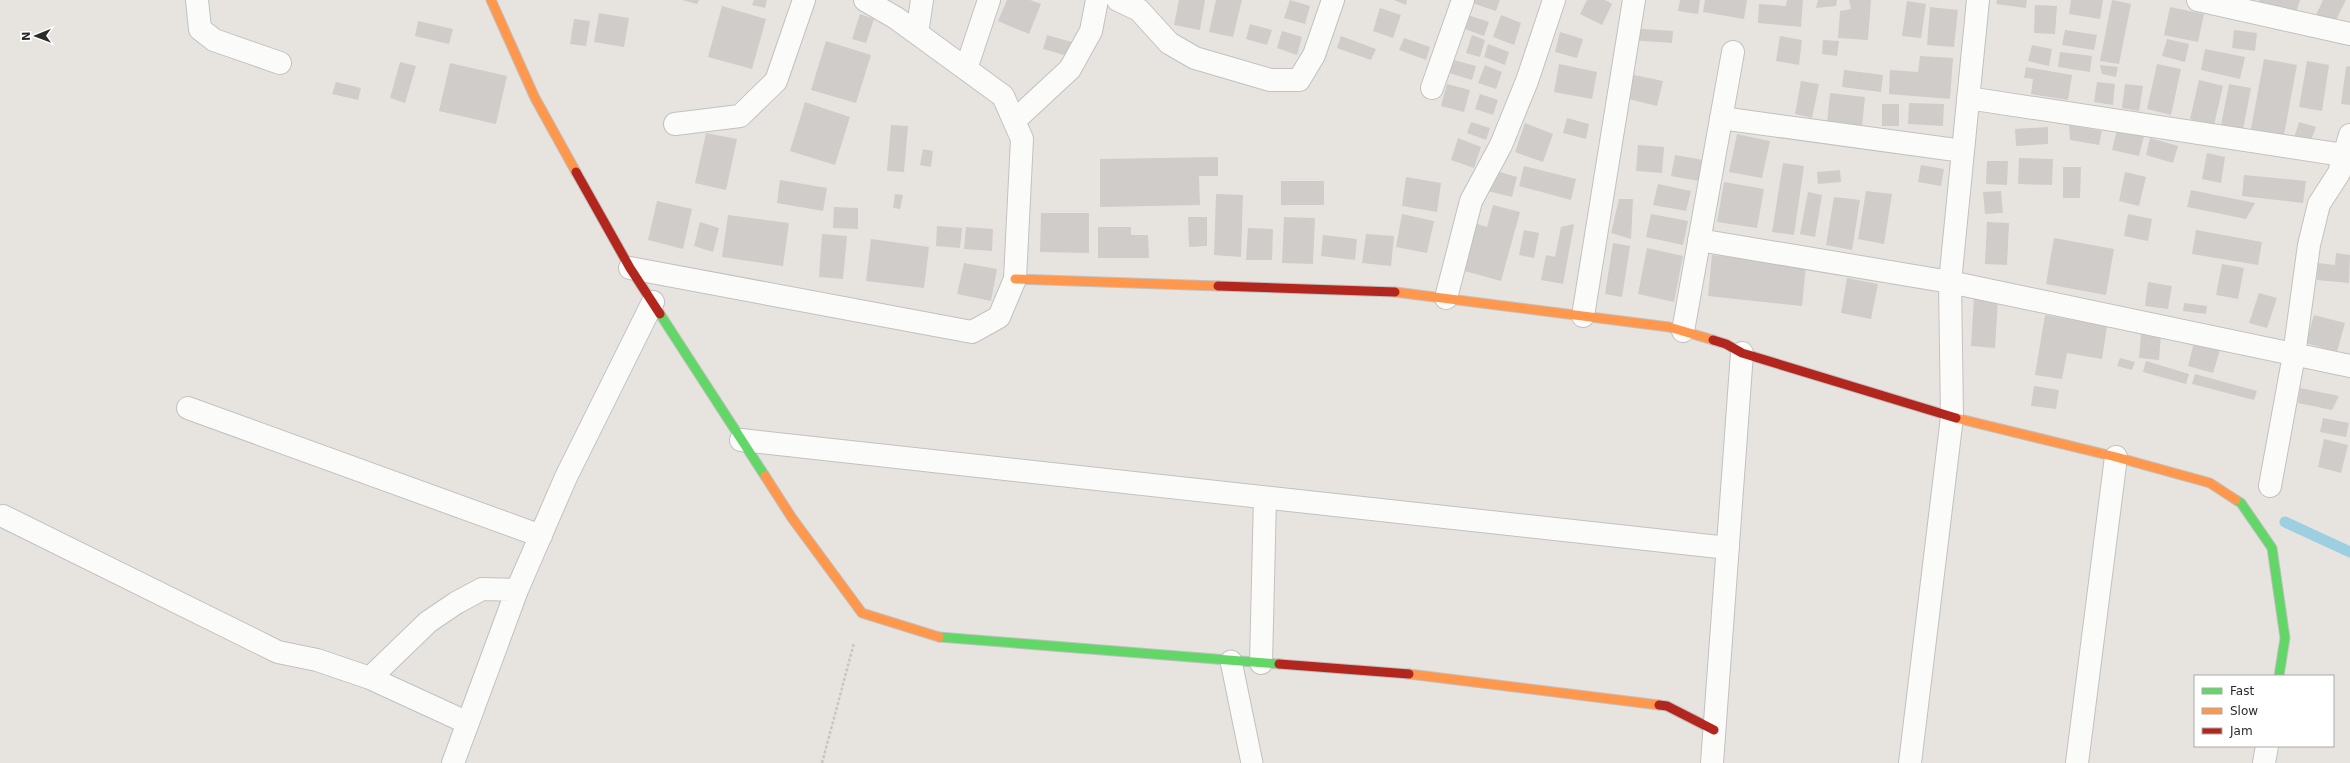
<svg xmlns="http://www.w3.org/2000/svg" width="2350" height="763" font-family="'DejaVu Sans',sans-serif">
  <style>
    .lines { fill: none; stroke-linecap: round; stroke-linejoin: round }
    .stream { stroke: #9cd0e0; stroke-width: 11 }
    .building { fill: #cfccc9 }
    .lane-casing { stroke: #c2c1c1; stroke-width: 23 }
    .street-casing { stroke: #c2c1c1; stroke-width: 24 }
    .fast-casing { stroke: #c2c1c1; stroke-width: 11 }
    .slow-casing { stroke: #c2c1c1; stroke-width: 11 }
    .jam-casing { stroke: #c2c1c1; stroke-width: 11 }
    .path { stroke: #c6c6c5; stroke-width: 2.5; stroke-dasharray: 3 2; stroke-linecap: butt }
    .lane { stroke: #fbfbfa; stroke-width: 21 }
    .street { stroke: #fbfbfa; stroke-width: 22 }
    .fast { stroke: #63d668; stroke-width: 9 }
    .slow { stroke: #ff974d; stroke-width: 9 }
    .jam { stroke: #b3261e; stroke-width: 9 }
  </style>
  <rect width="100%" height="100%" fill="#e7e4e0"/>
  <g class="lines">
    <!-- stream -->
    <path class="stream" d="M2285 522 2350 552"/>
  </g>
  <!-- building -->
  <path class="building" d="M682 0H699L697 4Z
    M754 0H767L765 8 752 5Z
    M1007 0H1030L1041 4 1029 34 998 21Z
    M1179 0H1205L1200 30 1174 25Z
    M1216 0H1242L1233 37 1209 32Z
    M1290 0 1310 6 1305 24 1284 18Z
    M1394 0H1407L1406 5Z
    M1470 0H1500L1496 11 1469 2Z
    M1587 0H1605L1612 4 1602 25 1580 14Z
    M1680 0H1700L1698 14 1678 11Z
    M1705 0H1747L1744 19 1703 12Z
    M1787 0H1803L1801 27 1758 23 1759 4 1786 6Z
    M1818 0H1837L1836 6 1816 8Z
    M1849 0H1871L1868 40 1838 38 1840 11 1851 9Z
    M1997 0H2027L2026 8 1996 4Z
    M2071 0H2103L2100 19 2069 14Z
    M2112 0 2131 4 2119 64 2100 61Z
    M2259 0H2300L2296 13 2259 3Z
    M2323 0H2346L2332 28 2314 19Z
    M1907 1 1926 4 1921 38 1902 36Z
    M2035 5 2057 6 2055 34 2034 33Z
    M722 6 766 19 752 69 708 57Z
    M1930 7 1958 10 1954 47 1927 45Z
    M2170 7 2204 14 2198 42 2164 35Z
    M1380 8 1401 15 1393 38 1373 31Z
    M599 13 629 18 624 47 594 42Z
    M1462 13 1489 22 1484 36 1457 26Z
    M860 14 874 19 866 43 852 39Z
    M1501 15 1521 23 1514 45 1493 37Z
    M574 19 590 21 586 46 570 44Z
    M418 21 453 29 449 44 415 36Z
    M1250 24 1272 30 1267 45 1246 39Z
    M1630 28 1673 31 1672 43 1629 40Z
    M2065 30 2097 35 2094 50 2062 45Z
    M2234 30 2257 33 2255 51 2232 48Z
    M1282 31 1302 37 1297 55 1277 48Z
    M1560 32 1583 39 1577 58 1555 52Z
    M1047 35 1075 43 1071 57 1043 49Z
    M1472 35 1485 40 1480 57 1466 53Z
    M1341 36 1376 49 1371 60 1337 48Z
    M1780 36 1802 40 1799 65 1776 61Z
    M1404 38 1430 47 1426 60 1399 50Z
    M2167 39 2189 44 2185 62 2162 56Z
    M1823 40 1839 41 1837 56 1822 54Z
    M826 41 871 55 856 103 811 90Z
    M1488 44 1509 52 1505 65 1484 57Z
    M2032 45 2052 49 2049 66 2028 61Z
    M2205 49 2245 57 2240 79 2201 70Z
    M2060 52 2092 56 2090 72 2058 67Z
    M1920 56 1953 58 1950 99 1889 94 1890 70 1918 72Z
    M1450 59 1476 66 1472 80 1446 72Z
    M2264 59 2297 65 2283 140 2250 134Z
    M2307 61 2329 65 2322 111 2299 107Z
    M400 62 416 66 405 103 390 98Z
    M450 63 507 76 496 124 439 111Z
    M1559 64 1597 72 1592 99 1554 92Z
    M2157 64 2181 69 2171 115 2147 109Z
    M1485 65 1502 72 1496 89 1478 83Z
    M2100 65 2118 67 2116 77 2102 74Z
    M2350 66V105L2341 104 2346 67Z
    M2026 67 2072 75 2068 100 2031 94 2033 79 2024 78Z
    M1844 70 1883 75 1881 92 1842 87Z
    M1629 74 1663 81 1657 106 1624 98Z
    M2199 80 2223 86 2214 125 2190 119Z
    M1801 81 1819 84 1812 118 1795 114Z
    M336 82 361 88 358 100 332 94Z
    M2097 82 2115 84 2113 105 2094 102Z
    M1447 84 1470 90 1464 112 1441 106Z
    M2125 84 2143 86 2139 111 2122 108Z
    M2229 84 2251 88 2242 135 2220 130Z
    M1830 93 1865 97 1862 126 1827 123Z
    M1480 94 1498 100 1493 115 1475 109Z
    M805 102 850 117 835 165 790 151Z
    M1909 103 1944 104 1943 126 1908 124Z
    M1882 104H1899V126H1882Z
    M1567 118 1589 124 1586 139 1563 133Z
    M1471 122 1490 128 1486 140 1467 133Z
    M2299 122 2316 127 2310 143 2294 138Z
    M1525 123 1553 134 1543 162 1515 152Z
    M891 125 908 126 904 172 887 171Z
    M2069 125 2102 131 2099 145 2070 140Z
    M2048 127V144L2016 146 2015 129Z
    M2117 130 2144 136 2139 156 2112 150Z
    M706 133 737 139 726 190 695 183Z
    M1737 134 1770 141 1762 178 1729 172Z
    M1458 138 1481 147 1474 168 1451 160Z
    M2150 138 2178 146 2173 163 2146 155Z
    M1638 145 1664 147 1662 173 1636 171Z
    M923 149 933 151 931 167 920 165Z
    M2207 153 2225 157 2221 183 2202 179Z
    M1675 155 1703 160 1699 181 1671 176Z
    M1218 157V176H1199L1200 205 1100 207V159Z
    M2019 158 2053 159 2052 185 2018 184Z
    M1987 161H2008L2007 185 1986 184Z
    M1783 163 1804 166 1794 235 1772 232Z
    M1921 165 1944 169 1941 186 1918 182Z
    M1524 166 1576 179 1571 200 1519 186Z
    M2063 167H2081L2080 198H2063Z
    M1493 170 1517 177 1512 197 1488 191Z
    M1840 170 1841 182 1818 184 1817 172Z
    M2125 172 2146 177 2139 206 2119 201Z
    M2244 175 2306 181 2303 203 2242 196Z
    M1406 177 1441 183 1437 212 1402 206Z
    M780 180 827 188 823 211 777 203Z
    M1281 181H1324V205H1281Z
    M1724 182 1764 189 1757 228 1717 222Z
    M1658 184 1691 191 1686 211 1653 205Z
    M2191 190 2255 203 2246 219 2187 207Z
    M1866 191 1892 194 1884 244 1858 239Z
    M2001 191 2003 213 1985 214 1983 192Z
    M1808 192 1822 195 1815 237 1800 234Z
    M895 194 903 195 900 209 893 208Z
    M1216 194 1243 195 1241 257 1214 255Z
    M1834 197 1860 200 1852 250 1826 245Z
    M1619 199H1633L1631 239 1611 233Z
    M657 201 692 209 683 249 648 240Z
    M1493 205 1520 212 1501 281 1461 270 1474 223 1487 227Z
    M834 207 858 208V229L833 228Z
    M1041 213H1089V253L1040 252Z
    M1402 214 1434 221 1427 253 1396 247Z
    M1651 214 1688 221 1683 245 1646 237Z
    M2128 214 2152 219 2148 241 2124 236Z
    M728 215 789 223 783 266 722 257Z
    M1188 217H1207V246L1189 247Z
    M1284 217 1315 218 1313 264 1282 263Z
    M700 222 719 228 713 252 694 246Z
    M1987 222 2009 223 2007 265 1985 264Z
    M1574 224 1563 284 1541 280 1546 255 1555 257 1561 227Z
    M937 226 962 228 960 248 936 246Z
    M966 227 993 229 992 251 964 249Z
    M1098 227H1131V235H1148L1149 258H1098Z
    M1248 228 1273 229 1272 260H1246Z
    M1524 230 1539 233 1534 258 1519 255Z
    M2196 230 2262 242 2258 265 2192 254Z
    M822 234 847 236 843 279 819 277Z
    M1366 234 1394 236 1391 266 1362 263Z
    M1323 235 1357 239 1355 260 1321 256Z
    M2054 238 2114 249 2106 295 2046 284Z
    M871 239 929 247 924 288 866 281Z
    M1613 243 1630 246 1622 297 1605 294Z
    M1647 248 1683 256 1674 302 1638 294Z
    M2336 253 2350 255 2349 283 2317 280 2318 263 2335 265Z
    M1712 255 1806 265 1802 306 1708 296Z
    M964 263 997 269 991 301 957 294Z
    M2222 264 2244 268 2238 299 2216 295Z
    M1847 278 1878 284 1871 319 1841 313Z
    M2148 282 2172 286 2168 309 2145 306Z
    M2259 293 2277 298 2267 328 2249 323Z
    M1974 297 1998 299 1995 348 1971 346Z
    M2184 303 2207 306 2206 314 2183 311Z
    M2045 315 2107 326 2102 359 2067 353 2062 379 2035 375Z
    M2314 315 2345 323 2337 352 2306 343Z
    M2141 333 2161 334 2159 360 2139 358Z
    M2194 342 2220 350 2213 373 2188 366Z
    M2120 358 2135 362 2132 370 2117 366Z
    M2146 361 2189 374 2186 384 2143 372Z
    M2195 374 2257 391 2254 400 2192 384Z
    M2034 386 2059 390 2056 409 2031 406Z
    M2300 388 2339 396 2332 410 2298 403Z
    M2323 418 2349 423 2346 437 2320 432Z
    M2324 439 2348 445 2341 473 2318 467Z"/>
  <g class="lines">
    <!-- lane casing -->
    <g class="lane-casing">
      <path id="lane" d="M1231 661 1252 763"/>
    </g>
    <!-- street casing -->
    <g class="street-casing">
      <path id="street" d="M197 0 200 29 214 40 280 63
        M1118 0 1139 10 1169 43 1195 58 1270 80H1299L1314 55 1333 0
        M2198 0 2350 34
        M917 33 922 0
        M966 69 989 0
        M1432 88 1463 0
        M1968 98 2350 156
        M1721 118 1963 151
        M1014 121 1070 69 1091 31 1097 0
        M675 124 740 116 776 81 804 0
        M1699 240 1950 282 2350 366
        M630 268 972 332 999 317 1015 279 1022 139 1003 96 896 18 865 0
        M1446 298 1471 201 1501 145 1527 81 1554 0
        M1583 316 1634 0
        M1683 331 1733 52
        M188 408 541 536
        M741 440 1728 548
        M2270 486 2294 355 2309 245 2319 204 2339 173 2350 135
        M3 516 278 652 317 660 370 678 468 723
        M1261 663 1265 498
        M370 678 428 622 456 603 482 589 517 590
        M453 763 517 590 566 477 653 302
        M1712 763 1742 353
        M1910 763 1952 417 1950 282 1978 0
        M2077 763 2116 457
        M2264 763 2267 746"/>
    </g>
    <!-- fast casing -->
    <g class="fast-casing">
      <path id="fast" d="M660 314 765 476
        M2236 500 2241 503 2272 548 2285 638 2279 676
        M939 637 1279 664"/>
    </g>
    <!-- slow casing -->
    <g class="slow-casing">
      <path id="slow" d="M491 0 535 98 576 172
        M1015 279 1218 286
        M1395 292 1669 327 1713 340
        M1956 418 2116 457 2210 483 2236 500
        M765 476 792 518 862 613 939 637
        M1409 674 1659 705"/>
    </g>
    <!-- jam casing -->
    <g class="jam-casing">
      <path id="jam" d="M576 172 630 268 660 314
        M1218 286 1395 292
        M1713 340 1726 344 1742 353 1956 418
        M1279 664 1409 674
        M1659 705 1667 706 1714 730"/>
    </g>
    <!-- path -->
    <path class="path" d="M822 763 854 643"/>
    <!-- lane -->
    <use href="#lane" class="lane"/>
    <!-- street -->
    <use href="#street" class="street"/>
    <!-- fast -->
    <use href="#fast" class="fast"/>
    <!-- slow -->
    <use href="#slow" class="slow"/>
    <!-- jam -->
    <use href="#jam" class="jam"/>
  </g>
  <!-- legend -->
  <rect x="2194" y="675" width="140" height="72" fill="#ffffff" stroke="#aaaaaa"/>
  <rect x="2202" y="688" width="20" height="6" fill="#63d668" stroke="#aaaaaa"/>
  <text x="2230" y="695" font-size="12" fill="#2a2a2a">Fast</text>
  <rect x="2202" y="708" width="20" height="6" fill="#ff974d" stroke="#aaaaaa"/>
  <text x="2230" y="715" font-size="12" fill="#2a2a2a">Slow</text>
  <rect x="2202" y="728" width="20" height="6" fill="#b3261e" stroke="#aaaaaa"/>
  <text x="2230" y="735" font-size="12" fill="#2a2a2a">Jam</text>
  <!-- north arrow -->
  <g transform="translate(36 36) rotate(269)" stroke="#ffffff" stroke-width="3" paint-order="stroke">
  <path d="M0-3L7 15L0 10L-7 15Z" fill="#2a2a2a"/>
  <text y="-6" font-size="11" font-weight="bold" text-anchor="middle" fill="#2a2a2a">N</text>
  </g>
</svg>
